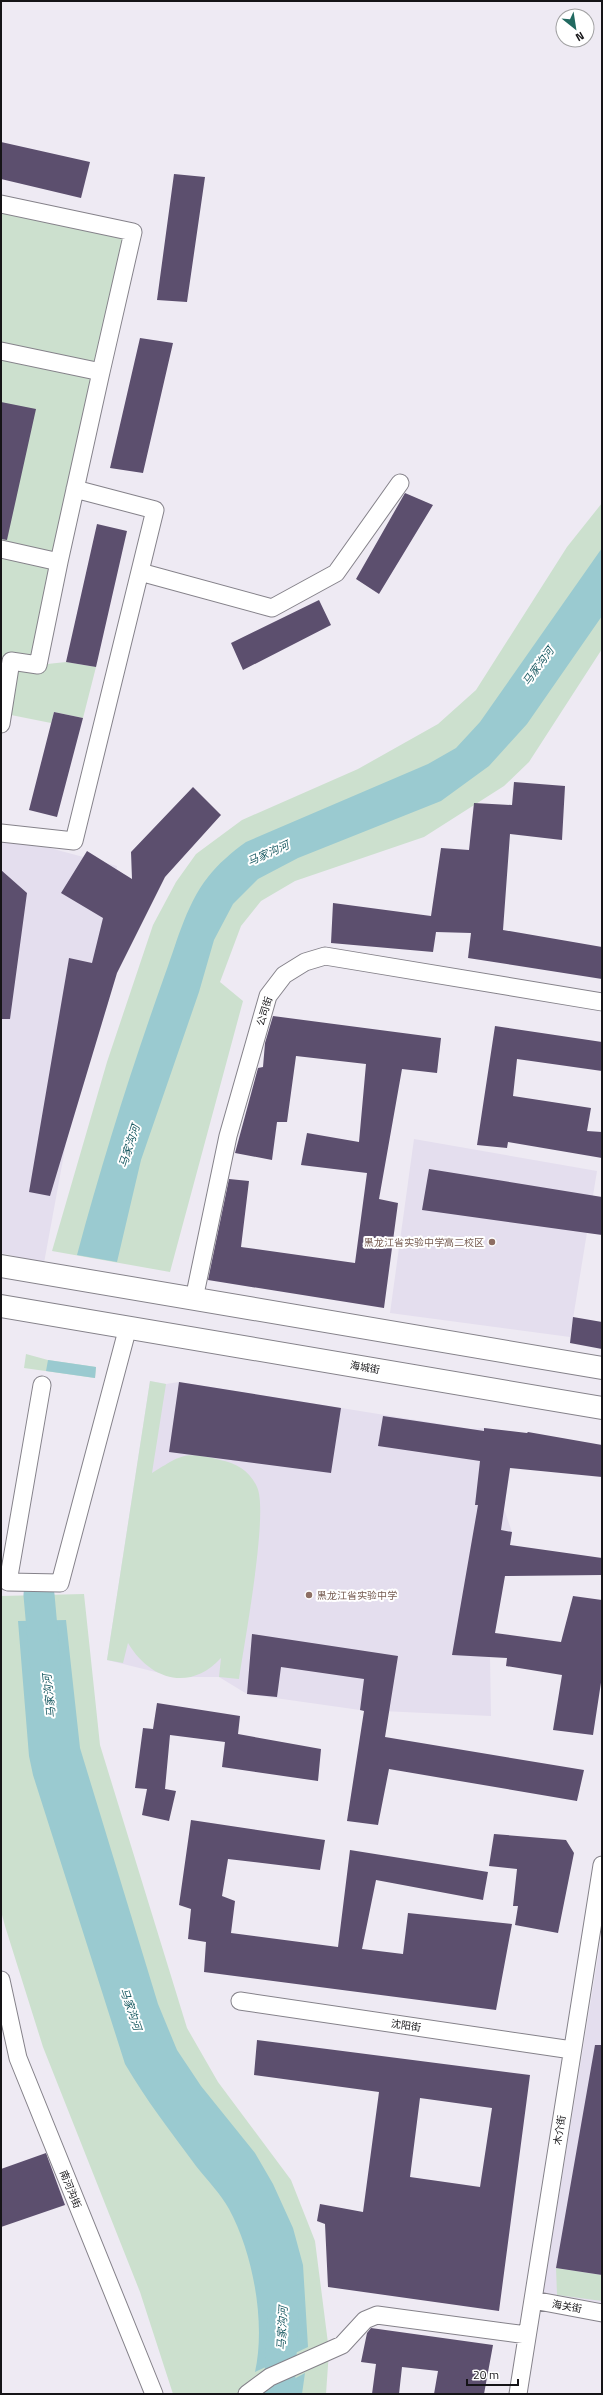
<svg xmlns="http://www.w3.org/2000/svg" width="603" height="2395" font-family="'Titillium Web','Noto Sans SC',sans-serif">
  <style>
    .built { fill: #e4deee }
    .green { fill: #cce0ce }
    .water { fill: #9acad0 }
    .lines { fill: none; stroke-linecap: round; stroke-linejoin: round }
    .river { stroke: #9acad0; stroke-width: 31 }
    .building { fill: #5c4f6e; fill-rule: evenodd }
    .minor-casing { stroke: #85828a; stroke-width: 19 }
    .major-casing { stroke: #85828a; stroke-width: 24 }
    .minor { stroke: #fff; stroke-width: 17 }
    .major { stroke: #fff; stroke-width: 22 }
    .education-dot { fill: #8d6e63; stroke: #fff; stroke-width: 1.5 }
    .labels { text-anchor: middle; stroke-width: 4; stroke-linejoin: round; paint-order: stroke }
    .street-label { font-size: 10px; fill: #151417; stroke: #fff }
    .education-label { font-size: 10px; fill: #785e54; stroke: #fff; text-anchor: end }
    .water-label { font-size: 11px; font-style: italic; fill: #185961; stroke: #fff }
  </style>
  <rect width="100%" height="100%" fill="#eeeaf3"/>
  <!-- built -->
  <path class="built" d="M1 835 117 866 44 1263 1 1253Z
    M414 1139 597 1171 570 1337 390 1313Z
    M150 1381 166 1384 179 1382 472 1429 484 1428 516 1432 504 1509 512 1532 490 1657 491 1716 360 1710 247 1694 219 1677H176L107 1660Z
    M602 1932V2303L543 2294Z"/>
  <!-- green -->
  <path class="green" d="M1 204 133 232 38 665 66 662 96 667 83 718 54 712 51 723 1 713Z
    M602 503V649L529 762 504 786 424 837 295 881 261 901 241 926 220 982 243 1001 170 1272 52 1251 107 1062 153 925 176 882 196 854 242 820 358 769 438 724 476 690 567 547Z
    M26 1354 48 1360 96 1367 95 1378 24 1368Z
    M150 1381 166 1384 152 1473C182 1455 184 1451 220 1460 236 1463 250 1471 257 1487 269 1511 244 1645 239 1679L219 1677 221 1658C190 1692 150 1680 128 1643L123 1663 107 1660Z
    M84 1594 100 1745 187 2028 218 2082 291 2180 315 2241 329 2351 326 2394H173L140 2292 43 2047 5 1926 1 1911V1596Z
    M556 2268 602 2275V2301L557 2295Z"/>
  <!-- water -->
  <path class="water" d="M602 548V616L527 724 489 766 441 801 298 858 258 879 233 904 214 940 199 992 141 1160 117 1262 77 1255C102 1162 131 1070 163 980 176 946 185 906 208 877 218 864 232 852 246 842L428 764 456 748 480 722Z
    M48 1360 96 1367 95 1378 46 1371Z
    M66 1620 80 1748 158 2004 177 2050 201 2086 255 2153 273 2184 293 2228 303 2265 308 2347 255 2372C266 2323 253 2253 229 2209 221 2194 207 2180 196 2166 171 2132 146 2100 125 2064L33 1775 29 1756 18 1621Z
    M305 2373 302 2394H266Z"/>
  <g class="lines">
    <!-- river -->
    <path class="river" d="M39 1595 45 1662
      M279 2394 283 2316"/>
  </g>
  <!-- building -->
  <path class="building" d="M1 142 90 162 81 198 1 179Z
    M174 174 205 177 187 302 157 300Z
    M140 338 173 343 143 473 110 468Z
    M1 402 36 409 7 540 1 539Z
    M405 493 433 505 379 594 356 579Z
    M97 524 127 531 96 667 66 662Z
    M319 600 331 625 243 670 231 643Z
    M54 712 83 718 57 817 29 810Z
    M514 782 565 786 562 840 510 834 503 930 602 947V979L468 958 471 933 436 932 433 952 331 943 333 903 431 916 441 848 469 850 474 803 512 805Z
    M193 787 221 815 165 877 117 973 50 1196 29 1192 69 958 92 963 103 918 61 893 87 851 132 879 131 852Z
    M1 870 27 893 10 1019H1Z
    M273 1016 441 1038 437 1073 402 1069 379 1199 398 1203 384 1308 208 1280 229 1179 249 1181 241 1247 355 1263 367 1173 301 1165 307 1133 359 1142 366 1064 296 1056 287 1122H277L272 1160 235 1153 258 1068 263 1067 265 1043Z
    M495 1026 602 1042V1071L517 1059 513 1096 591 1108 587 1131 602 1132V1158L508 1142 507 1148 477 1145Z
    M429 1169 602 1197V1235L422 1210Z
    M573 1317 602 1322V1349L570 1343Z
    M179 1382 341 1408 331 1473 169 1452Z
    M383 1416 484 1431V1428L527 1433 528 1432 602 1445V1477L510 1468 501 1530 512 1532 510 1545 602 1558V1575L505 1576 495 1633 561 1642 573 1596 602 1600V1676L593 1735 553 1730 562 1675 506 1666 507 1658 452 1655 478 1505H475L480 1461 378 1446Z
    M252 1634 398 1656 385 1737 584 1770 577 1801 389 1769 378 1825 347 1821 364 1711 360 1710 364 1679 281 1667 277 1697 247 1694Z
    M157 1703 240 1716 238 1734 321 1749 318 1781 222 1767 225 1742 170 1735 165 1789 176 1791 169 1821 142 1815 147 1789 135 1788 143 1728 153 1729Z
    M191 1820 325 1840 320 1870 228 1859 222 1896 235 1901 231 1933 338 1947 350 1850 488 1872 483 1900 376 1880 362 1949 403 1954 408 1913 512 1924 496 2010 204 1972 206 1942 188 1939 191 1909 179 1905Z
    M494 1834 566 1840 574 1853 558 1933 515 1925 518 1906H513L517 1869 489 1866Z
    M257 2040 530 2075 499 2311 328 2287 325 2224 317 2221 320 2204 363 2212 379 2092 254 2075ZM420 2098 492 2108 480 2187 410 2177Z
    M595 2045H602V2275L556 2268Z
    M46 2153 65 2205 1 2227V2169Z
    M371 2328 493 2345 484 2394H434L438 2371 402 2367 399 2394H372L376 2364 361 2362 367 2333Z"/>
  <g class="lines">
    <!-- minor casing -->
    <g class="minor-casing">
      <path id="minor" d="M1 204 133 232 101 372 1 351
        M1 549 59 562 38 665 11 661 1 724
        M59 562 101 372
        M140 572 272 608 336 573 400 483
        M1 833 74 841 155 510 75 489
        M194 1299 228 1136 268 996 284 975 305 962 325 956 602 1002
        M42 1385 8 1582 60 1583 128 1327
        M1 1980 18 2058 154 2394
        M240 2001 572 2050
        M533 2300 602 2313
        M247 2394 270 2377 342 2345 365 2320 377 2315 527 2335
        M518 2394 602 1865"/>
    </g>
    <!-- major casing -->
    <g class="major-casing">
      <path id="major" d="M1 1266 602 1368
        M1 1306 602 1408"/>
    </g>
    <!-- minor -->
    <use href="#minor" class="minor"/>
    <!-- major -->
    <use href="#major" class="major"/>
  </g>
  <!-- markers -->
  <g class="education-dot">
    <circle cx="492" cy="1242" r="4"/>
    <circle cx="309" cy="1595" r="4"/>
  </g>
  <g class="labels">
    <!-- street labels -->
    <g class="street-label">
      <text transform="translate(264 1011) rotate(-72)" y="4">公司街</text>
      <text transform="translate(365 1367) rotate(10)" y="4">海城街</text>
      <text transform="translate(406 2025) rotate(8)" y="4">沈阳街</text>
      <text transform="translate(559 2130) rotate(-81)" y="4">木介街</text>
      <text transform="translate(71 2189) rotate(68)" y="4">南河沟街</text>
      <text transform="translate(567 2306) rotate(10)" y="4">海关街</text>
    </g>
    <!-- education labels -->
    <g class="education-label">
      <text x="484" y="1246">黑龙江省实验中学高二校区</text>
      <text x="317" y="1599" text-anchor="start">黑龙江省实验中学</text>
    </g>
    <!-- water labels -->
    <g class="water-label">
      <text transform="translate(538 666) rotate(-54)" y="4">马家沟河</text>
      <text transform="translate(268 853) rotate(-24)" y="4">马家沟河</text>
      <text transform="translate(129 1146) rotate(-72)" y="4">马家沟河</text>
      <text transform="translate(49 1696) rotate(-96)" y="4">马家沟河</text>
      <text transform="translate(131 2009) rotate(71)" y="4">马家沟河</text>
      <text transform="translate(282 2328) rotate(-87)" y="4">马家沟河</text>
    </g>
  </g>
  <!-- border -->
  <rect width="603" height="2395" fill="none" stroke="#151417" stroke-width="4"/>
  <!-- north arrow -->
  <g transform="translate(575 28) rotate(150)"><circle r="19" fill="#ffffff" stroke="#a1a1a2"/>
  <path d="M0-3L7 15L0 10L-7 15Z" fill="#216960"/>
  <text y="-6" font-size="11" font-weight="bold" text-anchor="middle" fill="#151417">N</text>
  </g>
  <!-- scale -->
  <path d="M467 2379v6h51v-6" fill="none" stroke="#151417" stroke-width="2"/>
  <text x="473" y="2379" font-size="12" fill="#151417" stroke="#ffffff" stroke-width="3" paint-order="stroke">20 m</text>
</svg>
